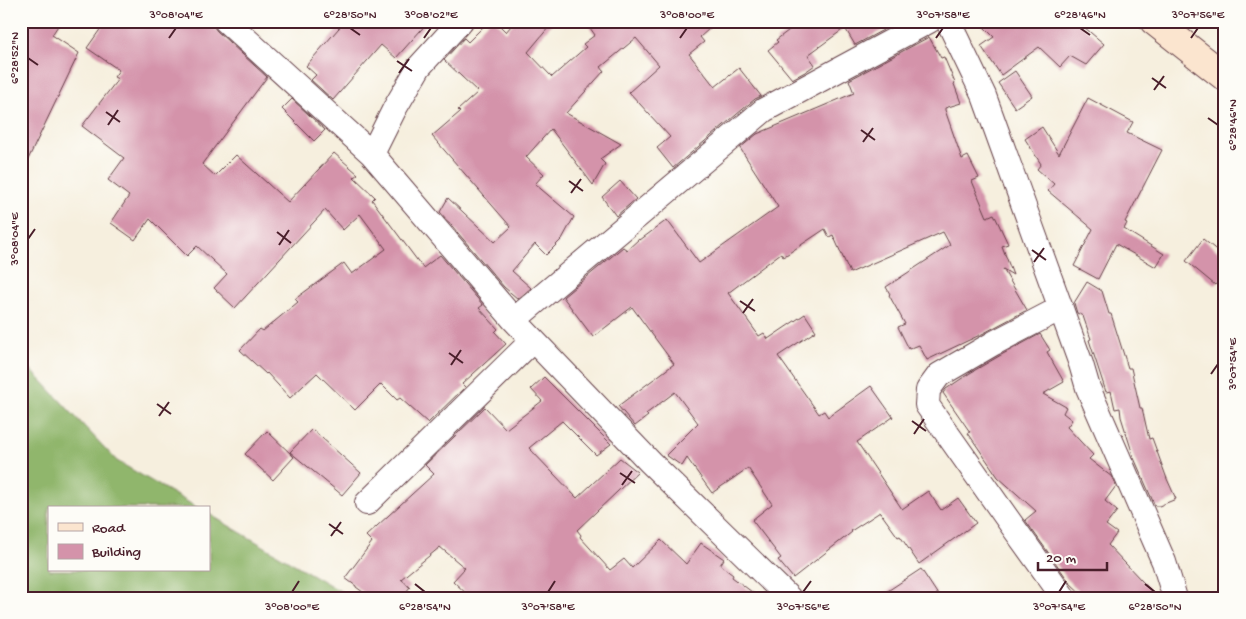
<svg xmlns="http://www.w3.org/2000/svg" width="1246" height="619" font-family="'Gochi Hand',sans-serif">
  <style>
    .forest { fill: #90b66c; stroke: #6d6a4c }
    .building { fill: #d493aa }
    .lines { fill: none; stroke-linecap: round; stroke-linejoin: round }
    .street-casing { stroke: #643e46; stroke-width: 26 }
    .secondary-casing { stroke: #643e46; stroke-width: 30 }
    .street { stroke: #fff; stroke-width: 24 }
    .secondary { stroke: #fbe5cf; stroke-width: 28 }
    .ticks { fill: none; stroke: #4a1f2b; stroke-width: 2 }
    .neatline { fill: none; stroke: #4a1f2b; stroke-width: 2 }
    .ticks-label { font-size: 12px; text-anchor: middle; fill: #4a1f2b }
  </style>
  <rect width="100%" height="100%" fill="#fdfcf7"/>
  <filter id="ink" filterUnits="userSpaceOnUse"><feTurbulence type="fractalNoise" baseFrequency=".02" numOctaves="2"/><feDisplacementMap in="SourceGraphic" scale="10" xChannelSelector="R" yChannelSelector="G"/><feConvolveMatrix kernelMatrix="1 2 1 2 8 2 1 2 1" color-interpolation-filters="sRGB"/></filter>
  <filter id="wash" filterUnits="userSpaceOnUse"><feTurbulence type="fractalNoise" baseFrequency=".0096" numOctaves="4" result="noise"/><feDisplacementMap in="SourceGraphic" scale="20" xChannelSelector="R" yChannelSelector="G"/><feGaussianBlur stdDeviation="1.12" result="paint"/><feColorMatrix in="noise" values="0 0 0 0 0 0 0 0 0 0 0 0 0 0 0 0 0 1.4 0 .05"/><feComposite in="paint" operator="in"/></filter>
  <g filter="url(#wash)">
    <rect width="100%" height="100%" fill="#f6efde"/>
    <!-- forest -->
    <path class="forest" d="M21 359 117 461 198 508H49V570H209V514L352 598H21Z"/>
    <g id="blocks">
      <!-- building -->
      <path class="building" d="M21 21H61L52 35 79 53 21 174V106L29 89 21 84Z
        M106 21H213V26L217 31 267 77 202 164 215 176 236 155 288 202 334 153 358 174 354 177 375 197 372 200 423 268 440 255 483 305 479 308 498 329 495 332 506 344 462 384 465 387 428 423 400 398 397 400 381 384 355 410 317 373 290 398 267 373 266 374 240 350 260 329 263 331 298 302 295 299 344 263 352 274 386 249 360 214 343 230 325 210 235 308 214 288 227 274 197 246 187 256 150 219 135 240 111 223 129 196 108 180 124 158 82 126 118 79 114 77 119 70 87 48Z
        M345 21H429L396 58 381 45 333 100 311 80 316 75 306 66Z
        M489 21H495L506 32 515 21H554L528 52 552 77 586 47 583 44 595 35 585 21H718L700 37 704 42 689 54 715 87 739 68 761 96 755 99 673 168 657 148 670 137 629 92 659 65 636 38 601 67 604 71 566 113 621 144 600 159 605 164 593 185 551 129 526 157 544 174 535 184 574 217 562 239 546 255 535 244 512 271 531 288 518 299 504 287 440 212 448 198 495 242 511 227 432 136 460 112 458 110 478 92 444 60 464 38 468 42Z
        M801 21H877L883 30 855 45 845 28 808 55 815 65 805 72 792 79 768 50 778 42 776 40Z
        M978 21H1077L1104 44 1086 65 1070 56 1060 67 1039 47 1001 75 981 46 994 37Z
        M929 37 941 58 944 57 955 83 954 84 961 103 945 108V110L962 159 968 156 979 178 972 181 987 217 994 214 1008 244 1002 246 1013 275 1003 269 1027 310 984 333 927 360 919 345 909 349 898 327 905 324 889 295 890 294 886 287 950 245 943 232 850 273 833 235 829 237 825 229 783 257 781 253 728 293 759 336 764 333 768 339 805 314 816 331 778 356 819 414 824 411 828 417 871 386 893 417 857 442 902 509 928 491 941 510 958 498 976 523 919 564 900 536 898 537 880 512 851 531 852 532 793 578 778 560 781 558 752 520 772 504 748 468 712 493 687 458 682 466 666 455 698 423 675 392 646 414 648 416 635 426 618 406 674 364 632 307 593 337 563 297 623 247 627 250 639 239 640 240 667 220 699 263 778 207 740 148 757 134 854 93 849 80Z
        M1015 71 1032 96 1015 108 998 83Z
        M1088 98 1133 122 1127 133 1162 150 1125 222 1127 223 1124 229 1164 254 1156 267 1116 244 1098 279 1074 266 1093 229 1048 191 1054 184 1037 169 1041 164 1025 139 1042 127 1059 154Z
        M292 99 325 130 314 141 282 109Z
        M620 181 636 199 616 216 602 197Z
        M1203 239 1225 257V274L1215 285 1186 261Z
        M1087 282 1102 291 1109 314H1111L1128 368H1131L1140 408H1142L1149 439 1152 438 1167 479 1176 499 1159 506H1155L1134 458 1121 417 1120 408 1115 409 1111 391 1106 392 1089 340 1091 339 1083 316 1077 313 1074 303Z
        M1040 334 1050 350 1047 352 1064 382 1043 394 1066 407 1063 413 1072 420 1067 427 1093 455 1089 459 1112 477 1116 486 1105 501 1117 511 1106 525 1117 533 1108 545 1158 598H1086L1070 583 1025 520 1036 511 998 477 968 433 970 432 943 393 946 389 970 373 1001 355Z
        M544 377 611 444 596 455 562 421 529 448 577 498 620 458 638 472 577 530 581 535 580 537 610 570 624 559 632 568 661 540 686 564 701 543 724 559 720 565 733 575 732 577 760 598H471L453 581 465 568 440 547 401 579 410 587 401 598H371L356 587V586L345 578 372 542 366 536 434 474 425 465 485 407 506 429 542 401 531 389Z
        M312 429 361 473 342 495 290 452Z
        M267 431 294 457 273 480 245 454Z
        M921 569 940 598H877Z"/>
    </g>
  </g>
  <g filter="url(#ink)">
    <use href="#blocks" fill-opacity="0" stroke="#643e46" stroke-width="1"/>
    <g class="lines">
      <!-- street casing -->
      <g class="street-casing">
        <path id="street" d="M226 21 372 154 514 320 650 462 789 598
          M948 21 984 96 1081 364 1088 388 1164 562 1175 598
          M372 154 395 108 419 67 461 21
          M1061 308 994 343 939 375 928 390 927 405 1016 531 1064 598
          M514 320 764 110 929 21
          M367 503 533 340"/>
      </g>
      <!-- secondary casing -->
      <g class="secondary-casing">
        <path id="secondary" d="M1154 21 1225 77"/>
      </g>
      <!-- street -->
      <use href="#street" class="street"/>
      <!-- secondary -->
      <use href="#secondary" class="secondary"/>
    </g>
  </g>
  <!-- ticks -->
  <path class="ticks" d="M350 28 360 35M1080 28 1090 35M169 38 176 28M424 38 431 28M680 38 687 28M936 38 943 28M1191 38 1198 28M28 58 38 65M397 61 412 71M399 73 409 59M1152 78 1166 88M1154 90 1164 76M106 112 120 122M1208 118 1218 125M108 125 118 110M861 130 875 140M863 142 873 128M569 181 583 191M571 193 581 179M277 232 291 243M28 239 35 229M279 245 289 230M1032 250 1046 260M1034 262 1044 248M740 301 755 311M743 313 753 299M449 353 463 363M451 365 461 350M1211 374 1218 364M157 404 171 414M159 416 169 402M912 421 926 431M914 434 924 419M620 473 635 483M622 485 632 471M329 524 343 534M331 536 341 522M415 584 425 592M1145 584 1155 592M292 592 299 581M548 592 555 581M803 592 811 581M1059 592 1066 581"/>
  <!-- margin -->
  <rect width="1246" height="619" fill="none" stroke="#fdfcf7" stroke-width="55"/>
  <!-- legend -->
  <rect x="48" y="506" width="162" height="65" fill="#fdfcf7" stroke="#b5a4a5"/>
  <rect x="58" y="523" width="25" height="8" fill="#fbe5cf" stroke="#b5a4a5"/>
  <text x="92" y="532" font-size="15" fill="#4a1f2b">Road</text>
  <rect x="58" y="544" width="25" height="15" fill="#d493aa" stroke="#b5a4a5"/>
  <text x="92" y="556" font-size="15" fill="#4a1f2b">Building</text>
  <!-- scale -->
  <path d="M1038 562v8h69v-8" fill="none" stroke="#4a1f2b" stroke-width="2.5"/>
  <text x="1046" y="562" font-size="15" fill="#4a1f2b" stroke="#fdfcf7" stroke-width="4" paint-order="stroke">20 m</text>
  <rect x="28" y="28" width="1190" height="564" class="neatline"/>
  <g class="ticks-label">
    <text x="176" y="18">3°08'04"E</text>
    <text x="350" y="18">6°28'50"N</text>
    <text x="431" y="18">3°08'02"E</text>
    <text x="687" y="18">3°08'00"E</text>
    <text x="943" y="18">3°07'58"E</text>
    <text x="1080" y="18">6°28'46"N</text>
    <text x="1198" y="18">3°07'56"E</text>
    <text transform="translate(14 58) rotate(-90)" y="4">6°28'52"N</text>
    <text transform="translate(1232 125) rotate(-90)" y="4">6°28'46"N</text>
    <text transform="translate(14 239) rotate(-90)" y="4">3°08'04"E</text>
    <text transform="translate(1232 364) rotate(-90)" y="4">3°07'54"E</text>
    <text x="292" y="610">3°08'00"E</text>
    <text x="425" y="610">6°28'54"N</text>
    <text x="548" y="610">3°07'58"E</text>
    <text x="803" y="610">3°07'56"E</text>
    <text x="1059" y="610">3°07'54"E</text>
    <text x="1155" y="610">6°28'50"N</text>
  </g>
</svg>
